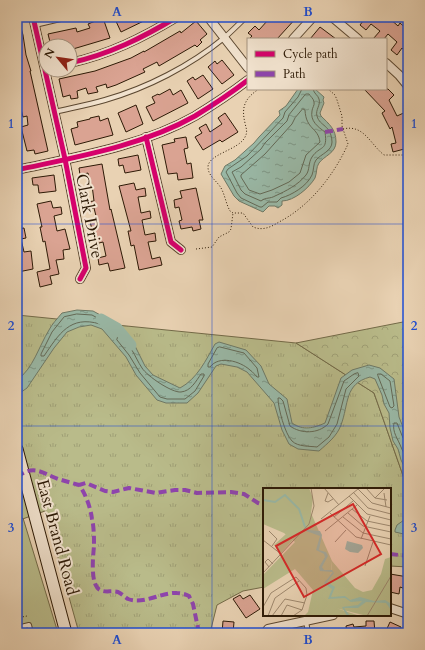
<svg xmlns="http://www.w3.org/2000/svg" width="425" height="650" font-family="Cardo,serif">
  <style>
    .grass { fill: url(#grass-tufts); stroke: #736a48 }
    .forest { fill: url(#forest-crowns); stroke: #736a48 }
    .green { fill: #b9bb8a; stroke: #736a48 }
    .water { fill: url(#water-ripples); stroke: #6e7966 }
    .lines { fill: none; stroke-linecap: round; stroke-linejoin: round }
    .shore { stroke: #636956; stroke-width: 1 }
    .river { stroke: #99b8a6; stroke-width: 11 }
    .building { fill: #daa392; stroke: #2d1a06 }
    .service-casing { stroke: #5c4831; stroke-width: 6 }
    .minor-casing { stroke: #5c4831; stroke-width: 10 }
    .secondary-casing { stroke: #2d1a06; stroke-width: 13 }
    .path { stroke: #2d1a06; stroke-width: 1; stroke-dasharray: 1 2; stroke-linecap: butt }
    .service { stroke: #f1e2ce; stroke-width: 4 }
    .minor { stroke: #f1e2ce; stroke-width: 8 }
    .secondary { stroke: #f1e2ce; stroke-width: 11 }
    .quiet { stroke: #8e44ad; stroke-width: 4; stroke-dasharray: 8 4; stroke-linecap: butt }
    .cycleway-casing { stroke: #f1e2ce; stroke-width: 8 }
    .cycleway { stroke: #d6006c; stroke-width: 5 }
    .grid { fill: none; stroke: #1d4ed8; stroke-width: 1; stroke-opacity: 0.55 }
    .labels { text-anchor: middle; stroke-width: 4; stroke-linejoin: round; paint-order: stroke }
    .street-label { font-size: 17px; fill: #2d1a06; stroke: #f1e2ce }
    .inset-river { fill: none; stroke: #99b8a6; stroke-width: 2 }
    .inset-road { fill: none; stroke: #9e886e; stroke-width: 1 }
    .view { fill: #d62828; fill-opacity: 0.15; stroke: #d62828; stroke-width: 2 }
    .inset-edge { fill: none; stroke: #2d1a06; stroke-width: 2 }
    .neatline { fill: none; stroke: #1d4ed8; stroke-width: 1.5 }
    .grid-label { font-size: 13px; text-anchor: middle; font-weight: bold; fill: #1d4ed8 }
  </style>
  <defs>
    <pattern id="grass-tufts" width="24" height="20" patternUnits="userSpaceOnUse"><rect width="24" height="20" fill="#b9bb8a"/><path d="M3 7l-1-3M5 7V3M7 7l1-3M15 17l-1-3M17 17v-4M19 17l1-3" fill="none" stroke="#9fa076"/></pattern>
    <pattern id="forest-crowns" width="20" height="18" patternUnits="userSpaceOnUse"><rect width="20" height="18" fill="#b9bb8a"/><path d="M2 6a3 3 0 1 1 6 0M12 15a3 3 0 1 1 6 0" fill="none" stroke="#9fa076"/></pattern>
    <pattern id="water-ripples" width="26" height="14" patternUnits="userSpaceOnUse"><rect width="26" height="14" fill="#99b8a6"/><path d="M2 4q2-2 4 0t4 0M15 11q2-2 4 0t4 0" fill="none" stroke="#7d9585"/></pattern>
  </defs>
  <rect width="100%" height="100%" fill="#e9d2b3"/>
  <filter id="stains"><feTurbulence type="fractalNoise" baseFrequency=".005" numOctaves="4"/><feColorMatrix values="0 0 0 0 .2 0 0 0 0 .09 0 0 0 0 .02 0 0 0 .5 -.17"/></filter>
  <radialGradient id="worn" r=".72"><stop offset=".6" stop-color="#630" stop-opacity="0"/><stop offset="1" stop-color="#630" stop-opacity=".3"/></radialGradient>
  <!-- grass -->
  <path class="grass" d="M17 315 296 343 374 393 406 484H408V567L390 566V489H264V587L243 591 217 605 211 629 212 633H79L45 511 17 521Z"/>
  <!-- forest -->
  <path class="forest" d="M408 321V484H406L374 393 296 343Z"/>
  <!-- green -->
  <path class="green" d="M23 518 58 633H17V521Z"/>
  <!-- water -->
  <path class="water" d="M298 89H315L324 97 323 100 324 103 320 113 321 116C329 124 336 129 336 142 336 153 324 156 319 163 316 167 317 173 315 178 309 188 294 201 282 201V205L278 208 275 206H269L263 212 239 201 234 196 221 174 225 166 235 160 254 143 259 137 280 115 279 111 286 106Z
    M77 310 93 311 104 317 135 346 145 366 153 375 180 388C197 379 206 360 215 344L219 342 246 350 261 366 269 384 287 399 292 423C303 431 314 428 325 423L341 378 352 370 369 365 380 368 394 379 399 417 408 440V471L406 470 401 460 398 449 393 441 390 428 389 413 384 404 382 395 375 379 370 377C344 384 349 404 341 425 337 436 328 443 319 451L298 449 289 444 282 430 274 403 247 372 237 367 221 364 216 366 198 393 187 403H166L157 400 136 375 126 357 102 329 91 325 79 327 67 332 54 348 27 388 17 395V380C33 369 39 346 49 330 52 324 57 319 62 313Z
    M404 520H408V535L395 532V530L397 525Z"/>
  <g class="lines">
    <!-- shore -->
    <path class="shore" d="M302 89 298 97 285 112 283 118 269 133 247 156 228 169 226 172 237 193 241 198 260 207H262L268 202H277L281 198C292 195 307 186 312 175 314 170 313 164 316 160 321 154 332 151 332 142 331 124 320 127 317 116 315 110 321 105 319 99 318 95 314 94 313 89
      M306 94H309C310 96 314 99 314 102 315 105 312 108 312 111 310 121 318 127 325 132 328 152 320 145 312 157 308 163 310 170 306 175 298 185 286 191 275 196 270 199 266 197 261 201L245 194 241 190 232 172 241 167 261 149 265 143 287 121 289 115Z
      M303 109 305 110C306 130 318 127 320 142L306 155 300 173 289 182 272 190 260 194 249 190 241 177V175L265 154 292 124 295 118Z
      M77 314 92 315 101 320 102 322 100 324C70 315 59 334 44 356H41V354L52 332 64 317Z
      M118 337C132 344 134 356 142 368 147 376 172 393 181 392 191 391 196 381 201 374H204V376L195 391 185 399H167L160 397 140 373 129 355 117 340Z
      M220 347 244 353 257 368 259 377H257C255 375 253 372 250 370 240 361 219 355 210 367H208V364L217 348Z
      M358 373 359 376 346 389 337 424 329 437 317 447C310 446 298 447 292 441 285 434 278 408 278 398H280L283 401 290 426C301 434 318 434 328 424L344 381 354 374Z
      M378 374H381L390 381 394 406 392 408 390 407 378 376Z
      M408 439 403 438 397 423H394C392 432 398 439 401 447 404 453 405 459 408 465"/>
    <!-- river -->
    <path class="river" d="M101 319 117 328 131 345"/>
  </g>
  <!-- building -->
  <path class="building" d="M114 17H152L121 32Z
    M264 17H297L277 39H249L252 36 248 33 255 26 259 30 268 20Z
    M366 17H388L398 26 400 23 408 30V54L402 48 397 55 391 50 397 42 388 34 384 39H373L380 31 371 24 366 30 360 25Z
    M103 18 110 38 73 49 72 46H51L48 34 76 28 77 32 90 28 88 24Z
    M17 20H19L23 35 26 55 31 71H30L48 151 35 154 34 150 27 151 21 127 28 125 27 116 23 117 21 109H18L17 102 20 101 17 90Z
    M196 21 207 34 200 40 202 42 197 47 195 45 159 66 157 62 143 69 145 72 116 85 107 88 106 84 96 87 98 92 88 94 86 88 77 91 78 98 71 99 70 95 63 97 59 79 95 71 131 58 144 51V52L180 31 181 33Z
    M320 27 336 39H310Z
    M222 60 234 75 222 84 208 67 215 61 217 64Z
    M203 75 213 89 198 99 187 81 193 77 195 80Z
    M170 89 173 95 181 90 188 103 153 121 146 107 155 103 152 97 158 94 159 95Z
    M364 89H388L394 95 389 100 397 116 408 111V148L393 152 391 144 396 143 392 127 390 129 382 113 385 111Z
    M136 105 143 124 126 132 118 113Z
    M225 113 238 132 222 142 220 140 203 150 195 137 202 133 199 128 206 124 210 132 222 124 218 118Z
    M99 116 100 121 108 118 113 135 75 145 71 129 78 127 77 122 90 119V118Z
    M186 137 188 148 184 149 187 164 191 163 193 178 178 180 177 173 168 174 162 145 175 142 174 139Z
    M138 155 141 170 125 173 123 165 119 166 118 159Z
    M102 164 110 210 111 209 125 268 110 271 108 263 99 265 98 258 106 256 103 242 95 244 90 221 97 220 94 208 87 209 86 202 94 201 92 185H90L88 173 80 175 79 168Z
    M54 175 56 191 39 193 38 185H33L32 178Z
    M134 183 136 190 145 188 146 196 138 197 141 213 150 211 151 218 142 220 145 235 155 233 156 241 148 242 152 259 160 257 162 265 139 270 134 245 131 246 128 231H131L119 186Z
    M196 188 203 220H199L201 229 193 231 192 227 181 229 179 221 182 220 179 207 175 208 174 200 182 198 180 191Z
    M51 201 53 208 61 207 62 214 54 216 57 231 65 229 70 249 63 250 64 259 56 260 59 274 50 276 52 284 40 287 37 272 50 269 45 241 43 242 40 227H42L37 204Z
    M24 228 26 238 21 239 24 252 31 251 33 269 18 272 17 229Z
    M390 574 408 577V590L400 587 399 594 390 592Z
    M240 595 243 599 250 595 260 609 246 618 233 599Z
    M223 621 234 622 233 633H222Z
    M366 621H374L375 633H347L346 626 353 624 354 627 366 626Z
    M390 622 401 627 399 633H385Z"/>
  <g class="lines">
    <!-- service casing -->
    <g class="service-casing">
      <path id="service" d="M35 25 69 17
        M54 112C71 108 88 105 105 100 147 88 190 66 224 38 232 31 239 24 246 17
        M17 154 20 169
        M306 621 308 633
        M17 628 29 625 31 633"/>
    </g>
    <!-- minor casing -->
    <g class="minor-casing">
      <path id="minor" d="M33 17 65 159 86 268 80 279
        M208 17 248 68
        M332 17 358 39
        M293 39 313 17
        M70 63C110 54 142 38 177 17
        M386 63 399 75 408 86
        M146 137 171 242 181 250
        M17 170C76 157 142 146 195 116 213 105 231 93 248 80
        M390 608 408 614
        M265 633 268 629 333 615"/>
    </g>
    <!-- secondary casing -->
    <g class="secondary-casing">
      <path id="secondary" d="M17 449 66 633"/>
    </g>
    <!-- path -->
    <path class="path" d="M259 89C245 98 241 107 245 123 246 128 248 132 245 137 239 150 208 154 208 167 208 176 217 181 221 188 225 195 226 204 230 211L233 213H243L253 227C263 231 271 227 279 222 310 206 334 175 348 144L342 126V116L337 100 335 95 328 89
      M343 129C364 124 370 144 384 155H408
      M196 249 212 247 219 237 229 232 231 229 233 213
      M17 618 27 616"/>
    <!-- service -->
    <use href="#service" class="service"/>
    <!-- minor -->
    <use href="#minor" class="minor"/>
    <!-- secondary -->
    <use href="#secondary" class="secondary"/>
    <!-- quiet -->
    <path class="quiet" d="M325 132 343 129
      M17 477C34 464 42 473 58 479 65 481 72 483 79 485
      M390 554 408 556
      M199 633 193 604 189 596C185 594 181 593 177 593 161 592 144 605 128 599 125 597 122 594 118 592 112 590 106 593 100 590 90 585 93 557 94 546 94 538 94 527 92 519 91 509 85 492 79 485L86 483 105 491 113 492 129 488 156 493 175 490H185L197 493 231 492 244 494 258 503 264 505"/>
    <!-- cycleway casing -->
    <g class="cycleway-casing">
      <path id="cycleway" d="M33 17 65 159 86 268 80 279
        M70 63C110 54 142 38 177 17
        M146 137 171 242 181 250
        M17 170C76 157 142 146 195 116 213 105 231 93 248 80"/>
    </g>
    <!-- cycleway -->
    <use href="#cycleway" class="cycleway"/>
  </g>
  <!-- grid -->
  <path class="grid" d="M212 17V633M17 224H408M17 426H408"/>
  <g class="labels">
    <!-- street labels -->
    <g class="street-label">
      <text transform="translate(90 216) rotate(79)" y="6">Clark Drive</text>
      <text transform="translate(58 537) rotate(75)" y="6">East Brand Road</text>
    </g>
  </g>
  <!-- overview -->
  <g transform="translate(263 488)">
    <rect width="128" height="128" fill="#e9d2b3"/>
    <path d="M0 0H46L50 10 48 25 69 73 66 105 76 121 97 128H41L45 124 50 102 32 81 0 101V87L32 54 21 45 0 36Z" fill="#b9bb8a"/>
    <path d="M128 69V128H104L76 121 64 110 65 105 59 96 68 86 69 73 92 100 100 104 109 102 118 86 122 71Z" fill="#b9bb8a"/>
    <path d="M23 46 30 52 18 65 11 57Z" fill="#b9bb8a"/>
    <path d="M41 37 46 42 57 43 59 47 56 62 63 64 65 68 59 79 61 82H69L71 85 64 94 72 99 68 109 82 108 87 112 97 109 111 113 122 112 127 115 128 122 123 115 103 114 95 120H81L87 128H84L79 119 95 117 99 113 88 114 82 110 65 111 69 101 61 95 70 84 57 83 56 79 62 69 61 66 53 62 57 48 43 43ZM84 53 99 57 100 60 95 65 87 64 82 61Z" fill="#99b8a6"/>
    <path class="inset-river" d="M0 12 12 14 22 7 36 21 42 39"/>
    <path class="inset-road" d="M61 0 76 17M103 0 112 10 124 12M90 4 105 20 128 26M65 5 62 13 65 14 70 11M121 5 123 19M86 8 104 26 128 32M112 10 122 0M89 21 104 33 128 38M67 25 93 49 128 57M85 25 100 38 128 44M71 29 90 13M80 29 100 45 128 51M58 31 95 1 109 15 128 20M6 43 14 51 9 58M62 43 94 17M98 51 107 28M0 52 18 66M72 54 83 42M102 78 110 54M6 79 2 74 5 71 10 76M0 85 46 36 51 18 48 0M0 119 8 105 33 89 43 100 44 107 39 122 30 128M5 128 12 110 36 93M9 128 22 111 42 115M18 128 24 117 39 122M104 128 128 88"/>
    <path class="view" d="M90 16 118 66 41 109 13 58Z"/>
    <rect width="128" height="128" class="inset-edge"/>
  </g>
  <!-- margin -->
  <rect width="425" height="650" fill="none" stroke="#e9d2b3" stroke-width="44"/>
  <!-- legend -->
  <rect x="247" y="38" width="140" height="52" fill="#f1e2ce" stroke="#a3927e"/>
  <rect x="255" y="51" width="20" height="6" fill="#d6006c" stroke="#a3927e"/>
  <text x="283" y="58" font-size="12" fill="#2d1a06">Cycle path</text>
  <rect x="255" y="71" width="20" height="6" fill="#8e44ad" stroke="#a3927e"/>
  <text x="283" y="78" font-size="12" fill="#2d1a06">Path</text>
  <!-- north arrow -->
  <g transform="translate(58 58) rotate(299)"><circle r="19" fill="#f1e2ce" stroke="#a3927e"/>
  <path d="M0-3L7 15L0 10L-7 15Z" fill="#8f2418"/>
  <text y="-6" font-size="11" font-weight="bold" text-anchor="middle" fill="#2d1a06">N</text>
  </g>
  <rect x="22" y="22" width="381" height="606" class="neatline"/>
  <g class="grid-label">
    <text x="117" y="16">A</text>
    <text x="308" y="16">B</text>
    <text x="11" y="128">1</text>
    <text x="414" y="128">1</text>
    <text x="11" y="330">2</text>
    <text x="414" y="330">2</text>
    <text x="11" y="532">3</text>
    <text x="414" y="532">3</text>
    <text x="117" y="644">A</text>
    <text x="308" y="644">B</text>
  </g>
  <rect width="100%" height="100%" filter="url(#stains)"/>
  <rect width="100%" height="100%" fill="url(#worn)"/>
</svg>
